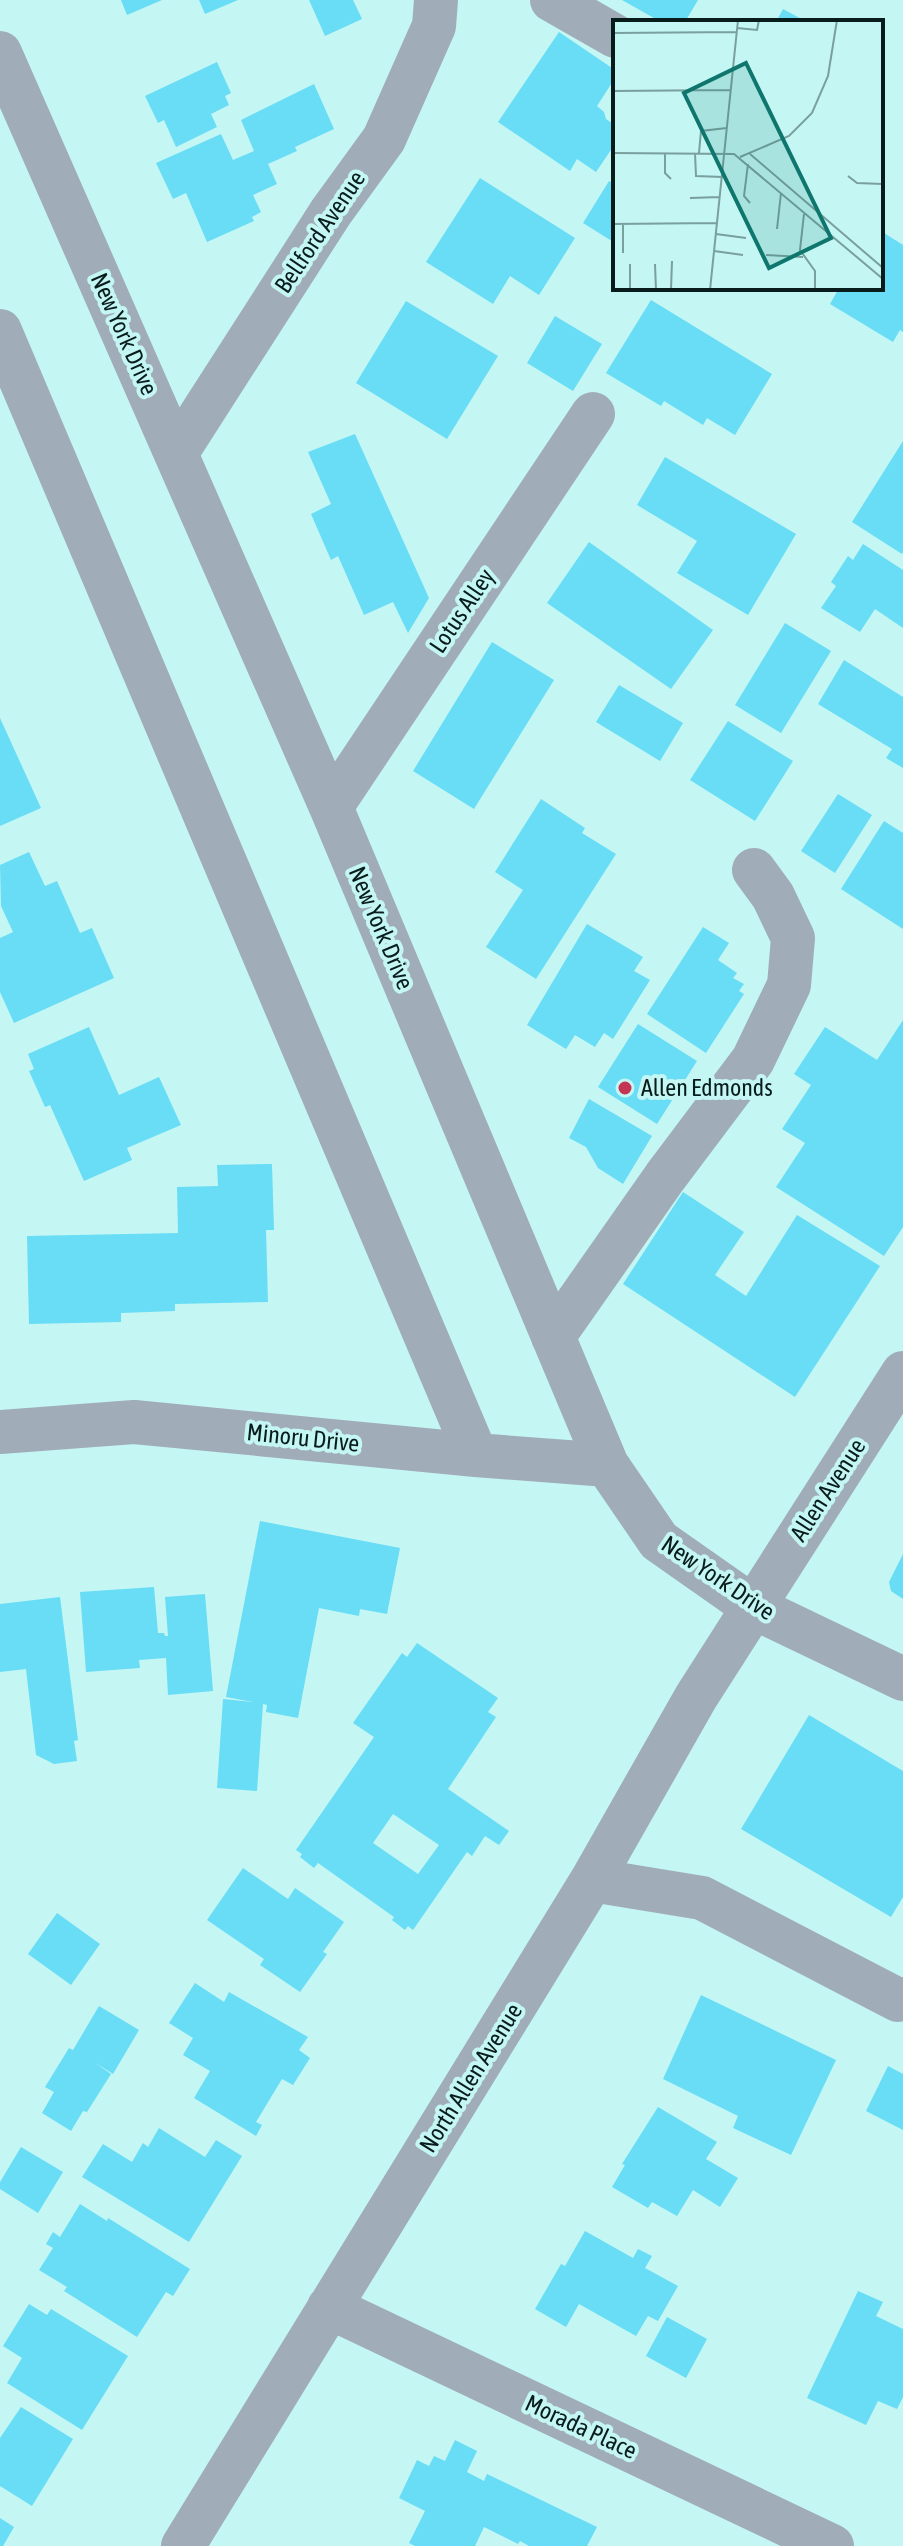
<svg xmlns="http://www.w3.org/2000/svg" width="903" height="2546" font-family="'Asap Condensed',sans-serif">
  <style>
    .building { fill: #68ddf5; fill-rule: evenodd }
    .lines { fill: none; stroke-linecap: round; stroke-linejoin: round }
    .minor { stroke: #a1acb9; stroke-width: 44 }
    .poi-dot { fill: #c43453; stroke: #c4f6f4; stroke-width: 3 }
    .labels { text-anchor: middle; stroke-width: 8; stroke-linejoin: round; paint-order: stroke }
    .street-label { font-size: 24px; fill: #091c1c; stroke: #c4f6f4 }
    .poi-label { font-size: 24px; fill: #091c1c; stroke: #c4f6f4; text-anchor: start }
    .inset-road { fill: none; stroke: #799f9e; stroke-width: 2 }
    .view { fill: #0f766e; fill-opacity: 0.15; stroke: #0f766e; stroke-width: 4 }
    .inset-edge { fill: none; stroke: #091c1c; stroke-width: 4 }
  </style>
  <rect width="100%" height="100%" fill="#c4f6f4"/>
  <!-- building -->
  <path class="building" d="M121 0H162L127 15Z
    M199 0H238L205 14Z
    M309 0H353L362 19 325 36Z
    M622 0H698L685 22H661Z
    M783 9 807 22H776Z
    M559 32 615 70V78L597 106 604 112 606 119 615 125V144L596 172 577 159 570 171 498 122Z
    M217 62 231 93 225 96 229 105 211 114 217 127 176 147 164 120 158 123 145 96Z
    M314 84 334 129 295 147 297 151 268 164 277 184 253 195 261 212 252 217 254 221 207 242 186 193 173 199 156 163 221 134 233 160 254 151 241 120Z
    M480 178 575 238 539 295 510 276 493 304 426 262Z
    M609 181 615 184V243L583 223Z
    M881 231 903 245V332L900 330 893 342 830 304 839 288H881Z
    M651 300 772 374 735 435 707 418 703 425 664 401 661 406 606 373Z
    M406 301 498 356 447 439 356 383Z
    M555 316 602 344 573 391 527 363Z
    M355 434 429 598 408 633 393 602 364 615 338 556 331 560 311 514 331 504 308 452Z
    M903 441V552L902 554 852 522Z
    M665 457 796 534 748 615 677 573 697 541 637 505Z
    M589 542 713 630 671 689 547 603Z
    M863 544 903 570V628L875 609 860 632 821 608 836 586 831 582 848 556 853 560Z
    M785 623 831 651 781 733 735 705Z
    M492 642 554 680 474 809 413 771Z
    M844 660 903 697V768L886 758 892 749 818 704Z
    M619 685 683 723 660 761 596 722Z
    M0 718 41 808 0 826Z
    M728 721 793 761 755 821 690 780Z
    M838 794 872 815 835 873 801 851Z
    M541 799 585 828 582 833 616 854 536 979 486 947 523 890 495 872Z
    M884 821 903 833V929L841 889Z
    M29 852 45 886 57 881 80 933 92 928 114 978 14 1023 0 992V938L13 932 1 906 0 865Z
    M587 924 643 957 634 971 650 980 613 1039 604 1033 595 1047 575 1035 566 1049 527 1025Z
    M703 927 729 943 718 960 737 973 733 978 744 984 739 991 744 994 706 1053 647 1014Z
    M903 1020V1227L884 1256 776 1187 805 1143 782 1129 811 1085 794 1074 825 1027 877 1060Z
    M638 1024 697 1061 657 1124 598 1087Z
    M89 1027 119 1095 159 1077 181 1125 127 1148 132 1160 84 1181 50 1105 45 1107 29 1071 34 1069 28 1054Z
    M589 1099 652 1136 623 1184 598 1168 586 1147 569 1138Z
    M272 1164 274 1230H266L268 1302 175 1304V1311L121 1313V1322L29 1324 27 1236 178 1233 177 1187 218 1186 217 1165Z
    M683 1192 744 1232 715 1275 746 1296 797 1215 880 1266 795 1397 623 1284Z
    M260 1521 400 1548 387 1614 360 1609 359 1616 319 1608 298 1718 266 1712 267 1705 263 1704 257 1791 217 1788 223 1699 253 1702 226 1697Z
    M903 1554V1599L891 1591 889 1582Z
    M154 1587 158 1633H164L165 1636H168L165 1597 205 1594 213 1691 168 1695 166 1658 139 1660 140 1668 86 1672 80 1592Z
    M60 1597 78 1740 74 1741 77 1761 54 1764 36 1755 26 1669 0 1672V1604Z
    M417 1643 498 1698 488 1712 496 1717 448 1789 509 1831 499 1845 485 1836 472 1856 467 1852 413 1930 408 1926 405 1930 392 1920 394 1917 318 1863 314 1868 300 1857 302 1854 296 1850 374 1737 353 1723 402 1653 407 1657ZM393 1814 439 1845 418 1874 373 1843Z
    M809 1715 903 1771V1897L891 1917 741 1829Z
    M243 1868 288 1899 295 1888 344 1922 323 1952 327 1954 300 1992 260 1965 264 1959 207 1920Z
    M57 1913 100 1944 71 1985 28 1954Z
    M195 1983 224 2002 229 1992 308 2037 299 2050 310 2058 293 2085 282 2079 256 2122 262 2125 256 2136 194 2098 210 2071 183 2055 193 2038 169 2023Z
    M701 1995 836 2060 791 2155 733 2128 738 2116 663 2079Z
    M99 2006 139 2030 113 2074 94 2062 111 2074 87 2112 83 2111 71 2131 42 2113 54 2092 45 2087 69 2048 73 2050Z
    M888 2066 903 2074V2130L866 2111Z
    M658 2107 717 2142 706 2159 738 2178 720 2207 693 2190 677 2216 652 2202 648 2208 612 2187 625 2165 622 2164Z
    M159 2128 205 2157 216 2140 242 2156 189 2242 82 2177 103 2144 132 2162 143 2143 148 2147Z
    M21 2147 63 2172 38 2213 0 2189V2182Z
    M80 2204 107 2221 108 2218 190 2269 173 2296 166 2292 137 2337 64 2291 67 2287 39 2270 53 2248 46 2244 53 2232 60 2237Z
    M585 2231 633 2258 638 2249 652 2256 645 2268 678 2286 658 2321 648 2316 636 2336 579 2304 566 2327 535 2309 561 2264 565 2266Z
    M858 2291 883 2302 876 2316 903 2329V2397L897 2409 878 2401 866 2425 807 2398Z
    M29 2304 47 2315 51 2309 128 2356 82 2430 7 2383 22 2358 3 2346Z
    M667 2317 707 2339 686 2378 646 2356Z
    M21 2407 73 2439 32 2506 0 2486V2438Z
    M455 2440 477 2451 467 2472 484 2481 487 2474 597 2527 587 2546H529L520 2541 518 2544 484 2527 475 2546H415L409 2543 425 2511 399 2498 417 2460 429 2466 434 2456 445 2461Z
    M0 2518 14 2527 3 2546H0Z"/>
  <g class="lines">
    <!-- minor -->
    <path class="minor" d="M552 0 615 36
      M0 53 331 807 607 1465 659 1541 753 1607 903 1679
      M0 331 476 1455
      M177 452 331 212 384 139 434 26 436 0
      M331 807 593 414
      M553 1337 665 1177 753 1060 789 985 793 938 773 896 754 870
      M0 1432 134 1422 476 1455 607 1465
      M592 1880 702 1898 898 2000 903 1999
      M329 2307 832 2546
      M183 2546 592 1880 696 1697 903 1373"/>
  </g>
  <!-- markers -->
  <circle class="poi-dot" cx="625" cy="1088" r="8"/>
  <g class="labels">
    <!-- street labels -->
    <g class="street-label">
      <text transform="translate(320 232) rotate(-56)" y="8">Bellford Avenue</text>
      <text transform="translate(124 334) rotate(66)" y="8">New York Drive</text>
      <text transform="translate(462 611) rotate(-56)" y="8">Lotus Alley</text>
      <text transform="translate(381 928) rotate(67)" y="8">New York Drive</text>
      <text transform="translate(303 1438) rotate(6)" y="8">Minoru Drive</text>
      <text transform="translate(828 1490) rotate(-57)" y="8">Allen Avenue</text>
      <text transform="translate(718 1578) rotate(34)" y="8">New York Drive</text>
      <text transform="translate(471 2078) rotate(-58)" y="8">North Allen Avenue</text>
      <text transform="translate(581 2427) rotate(25)" y="8">Morada Place</text>
    </g>
    <!-- poi labels -->
    <g class="poi-label">
      <text x="641" y="1096">Allen Edmonds</text>
    </g>
  </g>
  <!-- overview -->
  <g transform="translate(613 20)">
    <rect width="270" height="270" fill="#c4f6f4"/>
    <path class="inset-road" d="M124 8 144 10 146 0M0 13 124 12M0 71 118 70M0 133 121 134 270 259M52 133V153L58 159M82 133 83 156 110 157M86 133 88 111 114 108M137 134 270 248M127 137 176 116 199 93 215 56 224 0M135 144 131 176 137 183M235 156 244 163 270 164M77 178 107 177M191 194 187 230 202 251V270M0 204 104 203M164 209 168 173M103 214 133 218M101 231 130 235M10 233V204M153 235 190 237M42 244 43 270M17 270V244M58 270 59 241M97 270 125 0"/>
    <path class="view" d="M133 43 218 218 156 248 71 73Z"/>
    <rect width="270" height="270" class="inset-edge"/>
  </g>
</svg>
